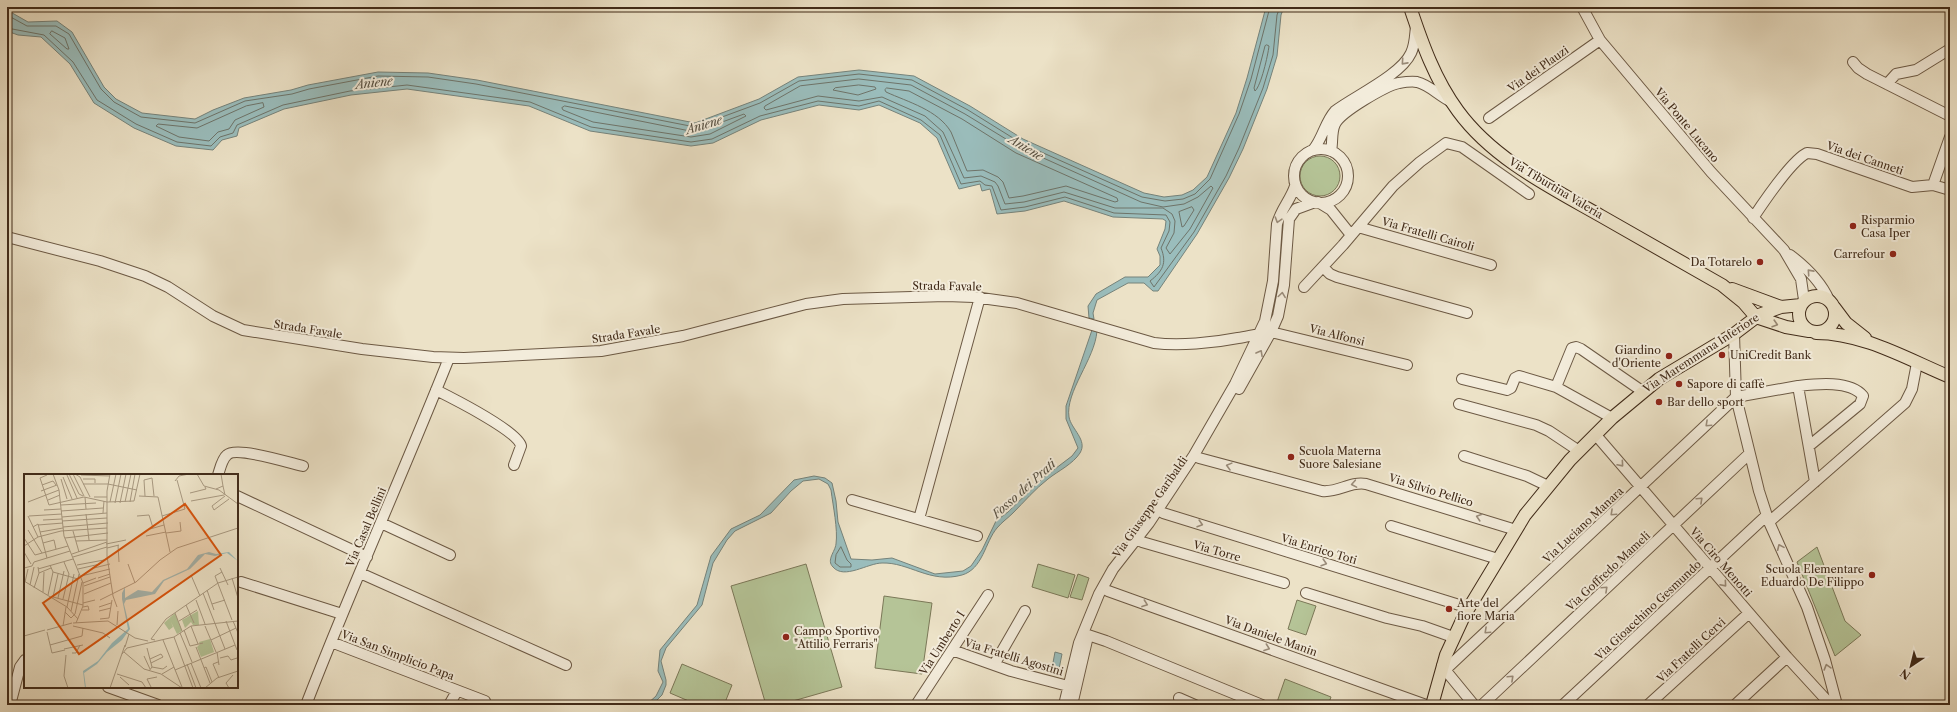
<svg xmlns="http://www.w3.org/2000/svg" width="1957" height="712" font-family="'Libre Caslon Text',serif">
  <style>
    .green { fill: #b5c497; stroke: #7b7858 }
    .water { fill: #9abdbc; stroke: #76837b }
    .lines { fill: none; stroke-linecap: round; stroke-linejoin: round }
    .shore { stroke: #6e746a; stroke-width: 1 }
    .minor-casing { stroke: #6c5944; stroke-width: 12 }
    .major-casing { stroke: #412b19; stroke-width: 14 }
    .minor { stroke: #f3ecdb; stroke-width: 10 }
    .major { stroke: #ece2c7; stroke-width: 12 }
    .oneway { stroke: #9a8c7a }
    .oneway2 { stroke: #968670 }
    .poi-dot { fill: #8f2418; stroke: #f3ecdb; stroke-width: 1.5 }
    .labels { text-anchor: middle; stroke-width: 4; stroke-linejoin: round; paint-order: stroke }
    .street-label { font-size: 11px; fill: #412b19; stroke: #f3ecdb }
    .poi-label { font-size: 11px; fill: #412b19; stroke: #f3ecdb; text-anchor: start }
    .water-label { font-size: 12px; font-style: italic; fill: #575042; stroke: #f3ecdb }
    .inset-road { fill: none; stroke: #a89981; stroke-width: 1 }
    .view { fill: #d7540d; fill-opacity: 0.15; stroke: #d7540d; stroke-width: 2 }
    .inset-edge { fill: none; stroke: #412b19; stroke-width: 2 }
  </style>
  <rect width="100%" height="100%" fill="#ece2c7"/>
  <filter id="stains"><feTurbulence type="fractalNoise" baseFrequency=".005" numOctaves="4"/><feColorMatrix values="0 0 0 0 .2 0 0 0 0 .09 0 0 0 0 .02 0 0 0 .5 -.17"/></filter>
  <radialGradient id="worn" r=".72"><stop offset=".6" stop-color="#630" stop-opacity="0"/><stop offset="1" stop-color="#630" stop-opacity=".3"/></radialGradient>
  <!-- green -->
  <path class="green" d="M1300 176a20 20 0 1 1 40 0a20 20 0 1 1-40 0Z
    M1817 547 1845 621 1861 635 1835 656 1797 562Z
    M806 564 842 687 779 705H766L731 586Z
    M1038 564 1075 575 1068 598 1032 587Z
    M1078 574 1089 578 1082 600 1070 597Z
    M884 596 932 603 922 674 875 668Z
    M1297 600 1316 606 1306 635 1288 629Z
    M682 664 732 685 724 705H698L670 693Z
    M1285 679 1331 697 1328 705H1276Z"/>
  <!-- water -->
  <path class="water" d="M1266 7H1284L1281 15 1277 56 1267 89 1243 149 1229 178 1197 234 1158 291H1153L1144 283H1128L1097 300 1093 313 1094 319 1089 318 1088 306 1096 294 1125 277H1148L1160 265V256L1157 249 1165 229 1166 221 1163 219 1113 217 1064 201 1025 211 997 214 990 189 982 191 980 184 959 189 937 138 920 123 879 105 859 110 819 105 761 120 713 143 691 146 590 131 529 106 407 89 351 95 284 109 239 128 237 136 222 140 213 150 176 146 134 128 94 103 70 64 41 37 18 35 7 31V10L28 22 57 21 72 32 104 87 116 99 142 113 195 119 213 110 244 98 291 90 308 85 378 72 428 73 477 80 695 123 759 99 798 77 859 70 914 76 970 106 1023 139 1144 193 1164 197 1182 195 1193 190 1207 177 1236 113 1247 78Z
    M1092 330 1097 331C1095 359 1065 392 1069 417 1071 429 1088 440 1080 453 1073 464 1058 471 1048 479 1035 489 1024 502 1013 513 1008 518 1002 522 997 528 985 542 983 569 962 575 930 584 909 562 882 563 868 563 844 580 833 567 826 560 835 552 836 544 838 529 833 506 831 490L828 484 819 479 803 481 791 491 771 513 735 531 727 540 713 563 702 605 666 648 661 661 666 680V685L662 695 652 705H646L656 696 663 682 658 671 660 650 697 605 711 556 731 529 760 515 794 480 814 476 825 478 832 483 836 501 838 522 851 559 872 560 892 558 935 574 963 571 971 566 982 550 996 521 1008 512 1043 478 1072 456 1078 448 1066 419V406Z
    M1055 652 1062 654 1059 669 1052 668Z"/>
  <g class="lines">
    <!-- shore -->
    <path class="shore" d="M7 15 27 26H56L69 34 101 89 114 102 141 117 195 123 245 101 292 94 309 89 378 76 428 77 476 84 695 127 760 103 799 81 859 74 912 80 968 110 1021 143 1142 197 1165 201 1183 199 1195 194 1210 179 1239 114 1251 79 1270 7
      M7 28 44 35 73 62 97 100 136 124 177 142 211 146 220 137 233 133 237 125 283 105 350 91 407 85 530 102 591 127 691 142 712 139 760 116 818 101 859 106 879 101 921 120 940 135 961 184 980 181 985 185 992 186 1001 210 1025 207 1065 197 1114 213 1166 215 1170 222 1169 231 1161 248C1167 263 1163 271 1150 281L1154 287 1194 232 1226 176 1239 148 1263 88 1273 55 1277 15 1280 7
      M52 31 65 38 69 49H67L50 34Z
      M1267 45 1269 46C1268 55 1261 86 1255 91L1254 88 1265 46Z
      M859 79 911 85 965 114 1019 147 1141 202 1163 207 1184 204 1198 197 1211 186 1213 188 1190 229 1170 254 1166 248 1174 233 1175 221 1172 214 1163 208H1115L1064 192 1024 202 1005 204 998 186 995 182 981 176 964 178 943 132 925 116 882 97 859 101 818 96 766 110 764 108 765 106 800 86Z
      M859 85 875 87 876 89 858 95 833 90 835 88Z
      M887 88 909 91 962 119 1016 153 1117 198 1118 201 1115 202 1066 186 1023 196 1009 198 1003 182 998 177 983 170 967 171 951 132C938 110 908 102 886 92L885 90Z
      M263 103 264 107 235 120 229 129 218 132 209 141 179 137 156 126 158 124 197 128 246 106Z
      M565 106 695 132 744 114 746 116 710 134 691 137 593 122 563 110 562 108Z
      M1192 207 1194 210 1184 226 1182 227 1179 212Z
      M841 547 847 560 851 564V567H840L835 563 836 555Z"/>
    <!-- minor casing -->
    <g class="minor-casing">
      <path id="minor" d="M1582 7 1600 40 1711 172 1784 250 1801 279 1804 300
        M1853 62 1858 68 1867 74 1950 116
        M1887 84 1896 74 1916 70 1950 49
        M1489 118 1600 40
        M1294 176a27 27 0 1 1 54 0a27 27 0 1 1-54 0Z
        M1313 150C1323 138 1325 122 1335 111 1355 96 1401 75 1411 53 1415 45 1415 35 1416 26
        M1331 151C1333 142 1331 132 1335 124 1341 112 1385 86 1399 83 1405 82 1412 81 1417 82 1430 85 1440 97 1452 102
        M1933 185 1950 137
        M1318 202 1331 210 1351 235
        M1753 218C1763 203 1792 160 1807 153L1817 154 1912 187 1933 185 1950 190
        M1358 227 1491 265
        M7 237 100 261 145 276 168 287 213 316 243 330 362 349 433 357 464 358 601 351 683 336 806 304 843 299 946 296 974 297 1017 303 1154 343C1179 346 1213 343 1238 338 1251 336 1262 332 1275 333L1407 365
        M1790 255C1806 267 1821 282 1829 300
        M1323 267 1330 274 1337 277 1467 313
        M1304 287 1343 245 1393 186 1420 162 1446 143 1462 147 1529 194
        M1734 334 1736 397 1759 491 1769 522 1807 607 1825 660 1837 705
        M1462 379 1507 390 1511 388 1515 378 1519 376 1556 387
        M1798 386C1816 384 1850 380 1863 396L1860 404 1809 446
        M1239 389 1271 332 1278 316 1284 285 1289 219 1296 209 1315 202
        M436 390C452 398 518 431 521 446L514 465
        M1459 404 1536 425 1549 431 1579 451
        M1612 418 1556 387 1572 348 1576 347 1581 349 1642 391
        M1595 434 1787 657 1831 705
        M1464 456 1527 476 1548 486
        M1199 458 1322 491C1338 493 1350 481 1366 484L1516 530
        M218 475C220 469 222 459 227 455 236 446 290 463 303 466
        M237 496 367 557
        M852 500 977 536
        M1163 513 1469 608
        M919 519 980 297
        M1769 522 1905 403 1912 389 1917 363
        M381 523 450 555
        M1391 526 1498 559
        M1142 542 1284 583
        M360 573 566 665
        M241 582 342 614
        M1108 591 1426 705
        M1306 593 1387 618 1422 626 1453 637
        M1088 635 1106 641 1262 705
        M331 642 485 701
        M952 650 1011 671 1068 686
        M994 665 1025 611
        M1442 666 1474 705
        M1445 670 1736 397 1798 386 1815 482
        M108 687 158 705
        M1179 698 1195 705
        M10 705 20 667 25 660
        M306 705C351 588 403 474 449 358
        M449 705 457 691
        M916 705 988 595
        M1064 705 1079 643 1099 594 1113 569 1149 523 1194 455 1235 384 1265 321 1273 281 1277 224C1281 209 1291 199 1295 186
        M1072 705 1088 636
        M1482 705 1749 454
        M1563 705 1766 516
        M1648 705 1749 613
        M1735 705 1787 657"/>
    </g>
    <!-- major casing -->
    <g class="major-casing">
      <path id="major" d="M1410 7C1422 43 1435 80 1458 111 1493 159 1550 187 1601 216 1641 239 1681 262 1722 285L1743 302 1756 317 1786 327 1809 331
        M1732 289 1781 307 1801 305
        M1799 314a18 18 0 1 1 36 0a18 18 0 1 1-36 0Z
        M1834 307 1846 323 1865 338
        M1816 333C1863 333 1907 359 1950 377
        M1432 705 1446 655 1464 616 1525 515 1570 460 1612 418 1659 379 1734 334 1759 315 1781 307"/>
    </g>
    <!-- minor -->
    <use href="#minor" class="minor"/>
    <!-- major -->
    <use href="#major" class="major"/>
  </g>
  <!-- one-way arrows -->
  <defs><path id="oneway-chevron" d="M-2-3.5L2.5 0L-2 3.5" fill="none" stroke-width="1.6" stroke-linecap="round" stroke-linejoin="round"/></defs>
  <g class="oneway">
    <use href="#oneway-chevron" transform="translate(1404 62) rotate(132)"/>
    <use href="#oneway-chevron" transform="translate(1278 220) rotate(107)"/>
    <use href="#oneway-chevron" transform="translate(1810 272) rotate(-132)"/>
    <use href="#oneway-chevron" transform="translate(1282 295) rotate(-82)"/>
    <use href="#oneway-chevron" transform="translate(1260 353) rotate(-61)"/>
    <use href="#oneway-chevron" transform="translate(1708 424) rotate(137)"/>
    <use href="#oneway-chevron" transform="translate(1621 464) rotate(49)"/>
    <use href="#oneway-chevron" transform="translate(1229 466) rotate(-165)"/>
    <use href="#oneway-chevron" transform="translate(1354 484) rotate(170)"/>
    <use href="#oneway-chevron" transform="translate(1700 500) rotate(-43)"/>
    <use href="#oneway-chevron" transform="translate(1613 513) rotate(137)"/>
    <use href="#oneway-chevron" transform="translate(1479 517) rotate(-163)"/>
    <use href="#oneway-chevron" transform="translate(1200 524) rotate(17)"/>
    <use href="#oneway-chevron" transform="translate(1780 547) rotate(-114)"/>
    <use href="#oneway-chevron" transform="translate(1324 563) rotate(17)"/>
    <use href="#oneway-chevron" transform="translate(1724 584) rotate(49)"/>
    <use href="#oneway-chevron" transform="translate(1605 589) rotate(-43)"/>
    <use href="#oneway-chevron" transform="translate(1145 604) rotate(20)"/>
    <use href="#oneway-chevron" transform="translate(1487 631) rotate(137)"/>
    <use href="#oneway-chevron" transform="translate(1267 648) rotate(20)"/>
    <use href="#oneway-chevron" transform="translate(1827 667) rotate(-106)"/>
    <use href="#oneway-chevron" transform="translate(1511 678) rotate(-43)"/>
  </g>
  <use class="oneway2" href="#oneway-chevron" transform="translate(1775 324) rotate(17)"/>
  <!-- markers -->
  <g class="poi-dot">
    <circle cx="1853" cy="226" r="4"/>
    <circle cx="1893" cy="254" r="4"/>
    <circle cx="1760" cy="262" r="4"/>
    <circle cx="1722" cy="355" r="4"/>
    <circle cx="1669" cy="356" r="4"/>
    <circle cx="1679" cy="384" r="4"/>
    <circle cx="1659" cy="402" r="4"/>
    <circle cx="1291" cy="457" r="4"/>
    <circle cx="1872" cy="575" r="4"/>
    <circle cx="1449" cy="609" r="4"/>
    <circle cx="786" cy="637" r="4"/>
  </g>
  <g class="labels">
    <!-- street labels -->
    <g class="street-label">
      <text transform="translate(1538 69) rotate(-35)" y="4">Via dei Plauzi</text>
      <text transform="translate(1687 125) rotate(50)" y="4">Via Ponte Lucano</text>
      <text transform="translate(1865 158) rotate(19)" y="4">Via dei Canneti</text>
      <text transform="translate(1556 188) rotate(31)" y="4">Via Tiburtina Valeria</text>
      <text transform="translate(1428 234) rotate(16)" y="4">Via Fratelli Cairoli</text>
      <text transform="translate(947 286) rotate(1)" y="4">Strada Favale</text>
      <text transform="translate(308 329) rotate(9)" y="4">Strada Favale</text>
      <text transform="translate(626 334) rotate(-9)" y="4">Strada Favale</text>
      <text transform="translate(1337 335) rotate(14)" y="4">Via Alfonsi</text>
      <text transform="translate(1701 353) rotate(-33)" y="4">Via Maremmana Inferiore</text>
      <text transform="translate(1431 490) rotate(17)" y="4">Via Silvio Pellico</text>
      <text transform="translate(1150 507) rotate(-55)" y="4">Via Giuseppe Garibaldi</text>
      <text transform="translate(1583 525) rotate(-43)" y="4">Via Luciano Manara</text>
      <text transform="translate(366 527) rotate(-67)" y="4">Via Casal Bellini</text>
      <text transform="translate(1319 549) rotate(17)" y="4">Via Enrico Toti</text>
      <text transform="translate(1217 551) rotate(16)" y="4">Via Torre</text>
      <text transform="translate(1721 562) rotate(49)" y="4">Via Ciro Menotti</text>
      <text transform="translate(1608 571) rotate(-43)" y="4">Via Goffredo Mameli</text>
      <text transform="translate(1648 610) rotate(-43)" y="4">Via Gioacchino Gesmundo</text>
      <text transform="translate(1271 636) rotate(20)" y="4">Via Daniele Manin</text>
      <text transform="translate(942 643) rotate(-57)" y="4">Via Umberto I</text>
      <text transform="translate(1691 650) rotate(-43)" y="4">Via Fratelli Cervi</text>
      <text transform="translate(398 655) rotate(21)" y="4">Via San Simplicio Papa</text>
      <text transform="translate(1014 657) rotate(17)" y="4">Via Fratelli Agostini</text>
    </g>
    <!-- poi labels -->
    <g class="poi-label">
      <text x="1861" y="224">Risparmio<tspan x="1861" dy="13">Casa Iper</tspan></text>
      <text x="1885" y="258" text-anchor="end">Carrefour</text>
      <text x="1752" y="266" text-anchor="end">Da Totarelo</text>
      <text x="1661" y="354" text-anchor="end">Giardino<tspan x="1661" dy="13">d'Oriente</tspan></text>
      <text x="1730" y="359">UniCredit Bank</text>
      <text x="1687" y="388">Sapore di caffè</text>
      <text x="1667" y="406">Bar dello sport</text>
      <text x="1299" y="455">Scuola Materna<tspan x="1299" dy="13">Suore Salesiane</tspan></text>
      <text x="1864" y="573" text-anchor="end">Scuola Elementare<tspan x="1864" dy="13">Eduardo De Filippo</tspan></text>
      <text x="1457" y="607">Arte del<tspan x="1457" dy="13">fiore Maria</tspan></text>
      <text x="794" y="635">Campo Sportivo<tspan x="794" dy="13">"Attilio Ferraris"</tspan></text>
    </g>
    <!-- water labels -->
    <g class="water-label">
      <text transform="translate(374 83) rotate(-6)" y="4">Aniene</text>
      <text transform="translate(704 125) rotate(-17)" y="4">Aniene</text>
      <text transform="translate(1026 148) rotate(31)" y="4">Aniene</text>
      <text transform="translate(1024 489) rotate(-42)" y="4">Fosso dei Prati</text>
    </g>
  </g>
  <!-- overview -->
  <g transform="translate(24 474)">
    <rect width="214" height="214" fill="#ece2c7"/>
    <path d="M174 137 175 151H169L167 148 161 154 158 146ZM151 139 158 157 153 160 147 148 149 153 145 156 140 149ZM186 165 190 178 177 183 173 173 176 170 175 168Z" fill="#b5c497"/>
    <path d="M185 78 192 80 205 78 214 87 203 79 191 82 181 80 166 95 140 107 131 120 102 126 100 130 106 155 98 166 83 178 73 190 60 199 62 214H61L59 197 74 187 88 169 104 155 98 125V119L101 113V124L114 116 128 118 139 106 163 95 174 81Z" fill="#9abdbc"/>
    <path class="inset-road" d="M29 0 35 16 40 62 59 109V132L52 149M45 0 55 20 59 22M49 0 60 22M51 0 56 3 66 23M86 0 83 17V82L89 122 93 133M173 0 180 12 195 16 214 30M197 0 199 12M23 1 16 4 25 31 60 23 83 28M43 1 53 24M57 1 86 2M39 3 48 25M37 5 43 25M59 5H71V9M151 7 155 2 165 0M59 10H84L113 16M18 11 29 7 32 11M192 15 199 12 201 21M17 17 33 11M166 19 182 15 181 13M22 21 35 16M115 22 134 23 146 78M121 22 120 6 128 4 130 22M201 22 188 32 190 36 205 25M61 23 62 35M70 23H83M24 26 36 21M167 27 200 21M4 28 22 21M83 28 110 27 116 0M86 28 92 0M101 28 107 0M106 28 111 0M91 29 97 0M96 29 102 0M37 31 72 29M20 36 37 35M37 37 79 34M79 39 80 27M62 40 65 66M4 42 14 63M5 42 38 40M113 42 125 41 129 54M138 42 161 35 153 6M38 43 83 39M19 46 38 45M38 47 83 44M14 51 39 49M9 53 14 50 23 84M39 53 84 49M126 55 140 51M4 56 18 79M49 57 55 78M16 58 39 54M142 59 157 57 156 48M122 62 142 58M0 64 11 81 44 72M41 64 84 59M52 67 83 66M19 69 30 66 32 75M82 70 102 66M94 71 95 88M0 72 14 63 37 57 83 54M83 74 95 71M0 78 7 90M48 80 83 68M49 83 83 73M104 90 111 109M26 91 29 98 54 105M53 91 80 86M0 94 8 92 10 88 46 77M70 94 86 90M196 94 204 111M14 95 49 85M54 95 76 90M198 98 191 102 208 146M15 99 27 94M167 101 176 122M57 102 86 95M74 104 86 100M208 104 214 124M0 107 43 133 54 145M1 108 4 95M59 109 72 104M6 111 10 93M60 112 86 103M10 114 15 99 14 93M183 116 190 136M19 118 20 98M179 119 201 175M60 120 87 109M24 121 29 98M29 123 59 131M29 123 34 100M34 124 40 97M39 125 45 100 40 88M76 126 112 108 136 86 153 74 214 54M172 126 181 150M59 129 71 126M188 130 201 126M162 131 170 149M43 133 50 100M75 133 87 129M58 136H65L64 132 59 133M47 137 55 100M75 137 87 134M41 138 47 144 51 140 58 108M151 139 158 157M76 145 85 144 88 126M155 147 173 136M202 147 213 176M209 147 214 159M49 149 84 147 111 164 124 167M93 151 94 137M39 152 42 133M49 152 79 159 86 164M167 152 174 170M181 152 192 178M23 156 48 149M160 156 166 172 179 169M23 158 28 179 41 176M156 159 168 188M0 162 21 156M150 163 169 214M131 166 127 165 142 145 194 109 214 103M139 166 158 213M187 166 212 154M26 171 58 162 59 154M101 173 105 160M172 173 186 209M123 174 128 193M40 175 59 171M100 178 120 195 137 200 158 214M193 178 195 191M48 179H52L56 171M98 180 103 174 150 163 167 152 214 147M42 181 40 202 44 214M120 182 126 195M196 184 204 182 207 186 213 184 214 187M126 185 137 180 139 183 127 189M194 188 189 190 195 204M167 189 177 214M163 190 172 214M180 194 182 193 188 208M151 196 211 171M125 197 128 193 139 195 143 192M93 200 118 208 122 214M138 200 150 193M96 203 105 211M127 213 123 205 133 203M86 214 101 171M181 214 193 204 214 197M205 214 202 209 209 201"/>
    <path class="view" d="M161 30 197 81 55 180 19 129Z"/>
    <rect width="214" height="214" class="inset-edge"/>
  </g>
  <!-- margin -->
  <rect width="1957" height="712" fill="none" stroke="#ece2c7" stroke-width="24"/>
  <rect x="8" y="8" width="1941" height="696" fill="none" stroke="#412b19" stroke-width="2"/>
  <rect x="12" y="12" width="1933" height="688" fill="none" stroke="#412b19"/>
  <!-- north arrow -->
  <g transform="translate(1911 666) rotate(215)" stroke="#f3ecdb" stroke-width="3" paint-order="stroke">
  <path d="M0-3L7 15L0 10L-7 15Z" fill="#412b19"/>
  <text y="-6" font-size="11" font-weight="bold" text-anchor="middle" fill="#412b19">N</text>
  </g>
  <rect width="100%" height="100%" filter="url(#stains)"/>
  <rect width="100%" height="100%" fill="url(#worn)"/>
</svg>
